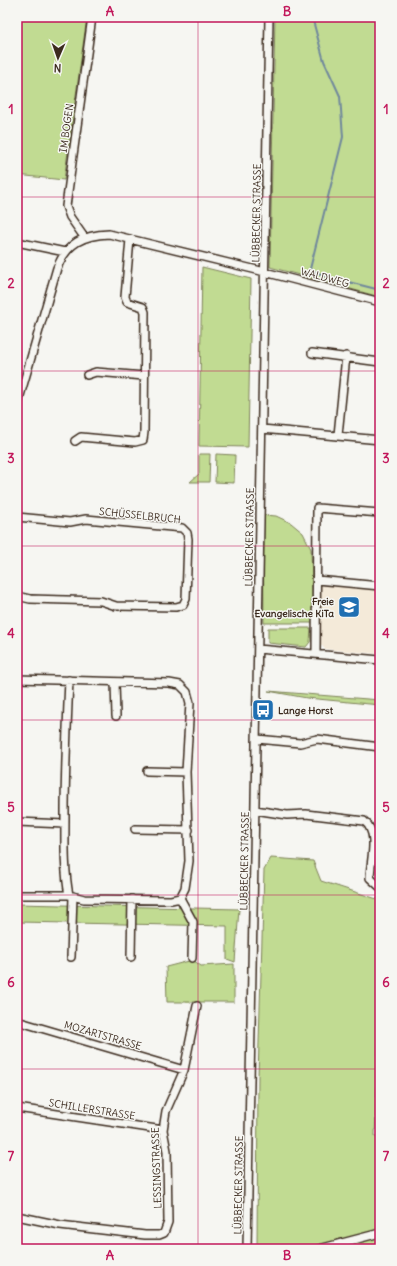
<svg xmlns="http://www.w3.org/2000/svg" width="397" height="1266" font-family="Delius,sans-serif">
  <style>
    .built { fill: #f4ead9 }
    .green { fill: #c1db92; stroke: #7e8258 }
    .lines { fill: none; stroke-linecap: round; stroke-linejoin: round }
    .stream { stroke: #70889c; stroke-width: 2 }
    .street-casing { stroke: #3b2a1e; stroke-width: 10 }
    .street { stroke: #f6f6f2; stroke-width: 7 }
    .grid { fill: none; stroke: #c2185b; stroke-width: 1; stroke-opacity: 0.55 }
    .labels { text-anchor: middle; stroke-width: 3; stroke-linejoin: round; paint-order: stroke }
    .street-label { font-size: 10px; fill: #3b2a1e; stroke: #f6f6f2 }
    .poi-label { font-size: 10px; font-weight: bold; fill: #3b2a1e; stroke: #f6f6f2; text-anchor: end }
    .neatline { fill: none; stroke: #c2185b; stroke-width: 1.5 }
    .grid-label { font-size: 13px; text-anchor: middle; font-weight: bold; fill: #c2185b }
  </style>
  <rect width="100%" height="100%" fill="#f6f6f2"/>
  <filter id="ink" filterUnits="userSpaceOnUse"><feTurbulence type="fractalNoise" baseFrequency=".025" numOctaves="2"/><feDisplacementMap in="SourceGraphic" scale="8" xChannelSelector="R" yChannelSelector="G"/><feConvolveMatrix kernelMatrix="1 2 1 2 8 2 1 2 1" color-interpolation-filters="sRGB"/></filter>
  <g filter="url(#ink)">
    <!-- built -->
    <path class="built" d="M323 585 380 590V654L325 649 318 642 319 587Z"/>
    <!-- green -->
    <path class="green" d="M17 17H87L64 180 17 175Z
      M275 17H380V297L270 267Z
      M202 267 251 279 248 447 199 446Z
      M199 454H210L209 482H190L199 474Z
      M216 454 235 455 234 483 215 482Z
      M263 515 276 516 291 523 303 533 311 549 313 623H264Z
      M268 628H311L310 642 306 647 268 643Z
      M268 691 380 700V705L307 698Z
      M271 858 313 861 321 881 380 900V999L375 1136 380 1137V1249H257L258 1077 264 870Z
      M17 904 239 909 235 962 227 959V926L17 922Z
      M193 960 201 966 234 964V1002H167L166 967Z"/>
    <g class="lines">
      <!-- stream -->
      <path class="stream" d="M312 17 324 61 340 96 343 137 310 269 325 276 380 290"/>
      <!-- street casing -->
      <g class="street-casing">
        <path id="street" d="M84 237 70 217 66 206 92 17
          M17 242 65 252
          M312 353 380 362
          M87 375 96 372 144 376
          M17 406 57 268C67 243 83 235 109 234L257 270 380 302
          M262 429 380 440
          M338 435 346 356
          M75 441 81 437 135 442 143 440 144 432 145 312 143 307 127 302 125 297 130 239
          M17 517 70 522 86 519 182 528 187 533 188 539 186 599 183 605 176 607 116 606 101 601 30 599 17 596
          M317 580 380 586
          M258 649 380 660
          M316 653 317 508 380 513
          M17 679 169 683 180 685 187 692 190 703 186 772 189 861 185 888 180 898 171 900 84 899 69 895H17
          M115 682 116 716
          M257 739 300 743 317 739 380 747
          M147 771 186 772
          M255 810 287 815 306 814 364 821C380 833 370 861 370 878L380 887
          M17 822 65 824
          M135 829 189 830
          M69 895C64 869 65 842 65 815 65 770 67 725 69 680
          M180 898 193 922 192 958
          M71 957 73 896
          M131 957 132 899
          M17 1021 184 1070
          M17 1108 163 1130
          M17 1216 60 1225 145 1235H159L164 1233 168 1222 167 1151 163 1130 166 1111 184 1070 197 1006
          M247 1249 269 17
          M319 1249 380 1233"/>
      </g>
      <!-- street -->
      <use href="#street" class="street"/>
    </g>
  </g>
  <!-- grid -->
  <path class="grid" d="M198 17V1249M17 197H380M17 371H380M17 546H380M17 720H380M17 895H380M17 1069H380"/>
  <!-- icons -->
  <defs>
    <g id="school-square" transform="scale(1.15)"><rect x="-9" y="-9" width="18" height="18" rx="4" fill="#1f6fb2" stroke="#f6f6f2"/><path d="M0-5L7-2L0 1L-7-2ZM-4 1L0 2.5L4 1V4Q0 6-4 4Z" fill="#fff"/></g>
    <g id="bus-square" transform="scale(1.15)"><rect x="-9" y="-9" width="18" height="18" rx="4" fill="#1f6fb2" stroke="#f6f6f2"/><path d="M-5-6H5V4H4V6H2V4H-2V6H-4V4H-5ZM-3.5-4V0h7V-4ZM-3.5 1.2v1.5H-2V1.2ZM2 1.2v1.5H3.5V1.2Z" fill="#fff"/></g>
  </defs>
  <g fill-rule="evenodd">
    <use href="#school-square" x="349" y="607"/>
    <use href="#bus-square" x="263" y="710"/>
  </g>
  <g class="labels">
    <!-- street labels -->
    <g class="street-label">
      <text transform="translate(66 128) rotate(-82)" y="4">IM BOGEN</text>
      <text transform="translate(256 213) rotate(-89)" y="4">LÜBBECKER STRASSE</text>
      <text transform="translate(325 277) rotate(15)" y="4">WALDWEG</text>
      <text transform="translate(140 515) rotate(6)" y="4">SCHÜSSELBRUCH</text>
      <text transform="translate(249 537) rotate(-89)" y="4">LÜBBECKER STRASSE</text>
      <text transform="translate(244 861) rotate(-89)" y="4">LÜBBECKER STRASSE</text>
      <text transform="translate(103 1035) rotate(16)" y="4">MOZARTSTRASSE</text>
      <text transform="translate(92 1109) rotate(9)" y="4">SCHILLERSTRASSE</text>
      <text transform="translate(156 1168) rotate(-92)" y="4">LESSINGSTRASSE</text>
      <text transform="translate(238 1185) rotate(-89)" y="4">LÜBBECKER STRASSE</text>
    </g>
    <!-- poi labels -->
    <g class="poi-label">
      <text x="334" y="605">Freie<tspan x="334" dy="12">Evangelische KiTa</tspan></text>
      <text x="278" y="714" text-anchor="start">Lange Horst</text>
    </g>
  </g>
  <!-- margin -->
  <rect width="397" height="1266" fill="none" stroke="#f6f6f2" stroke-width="44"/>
  <!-- north arrow -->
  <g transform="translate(58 58) rotate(182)" stroke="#f6f6f2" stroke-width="3" paint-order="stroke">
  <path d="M0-3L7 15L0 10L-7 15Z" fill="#3b2a1e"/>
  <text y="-6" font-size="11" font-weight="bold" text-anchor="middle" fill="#3b2a1e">N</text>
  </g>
  <rect x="22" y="22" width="353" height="1222" class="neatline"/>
  <g class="grid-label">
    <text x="110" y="16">A</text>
    <text x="287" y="16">B</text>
    <text x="11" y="114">1</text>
    <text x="386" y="114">1</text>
    <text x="11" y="288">2</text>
    <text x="386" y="288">2</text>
    <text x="11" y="463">3</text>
    <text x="386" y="463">3</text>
    <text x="11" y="638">4</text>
    <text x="386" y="638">4</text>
    <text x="11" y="812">5</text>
    <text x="386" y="812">5</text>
    <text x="11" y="987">6</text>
    <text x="386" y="987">6</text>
    <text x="11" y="1161">7</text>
    <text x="386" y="1161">7</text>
    <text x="110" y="1260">A</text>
    <text x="287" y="1260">B</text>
  </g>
</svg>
